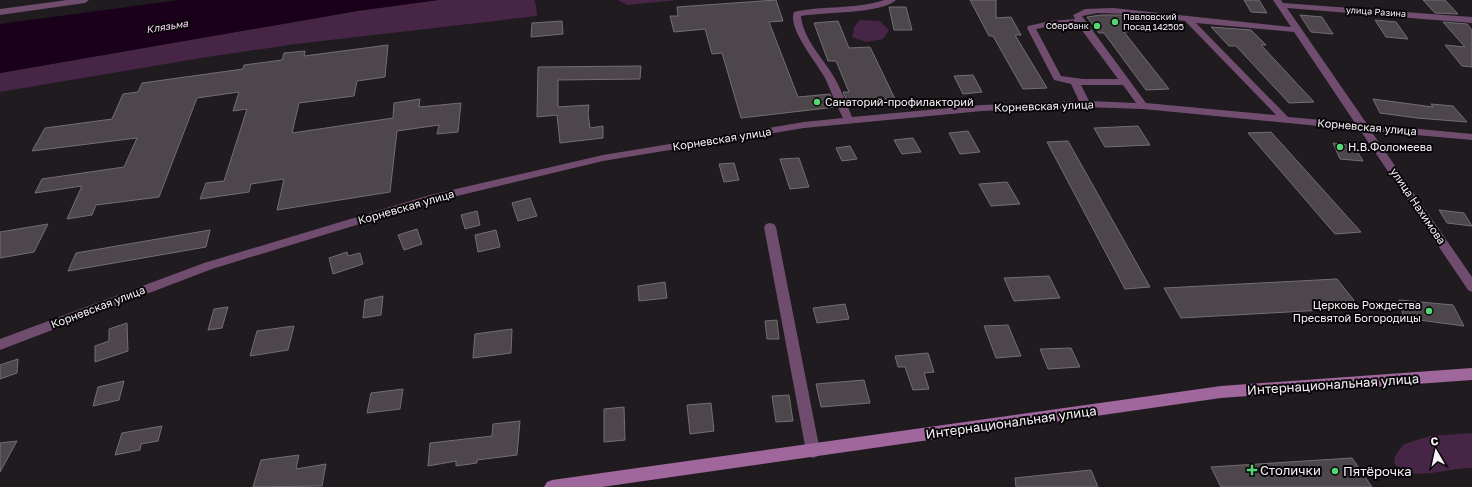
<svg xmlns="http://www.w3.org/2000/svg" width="1472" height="487" font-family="'Golos Text',sans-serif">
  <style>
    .green { fill: #472546 }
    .water { fill: #1a001a }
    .building { fill: #4d474c; stroke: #736e73 }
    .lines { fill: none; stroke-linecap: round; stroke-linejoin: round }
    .street { fill: #704d6e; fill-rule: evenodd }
    .secondary { fill: #a0679d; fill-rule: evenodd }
    .poi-dot { fill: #53d673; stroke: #080608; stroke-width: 1.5 }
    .labels { text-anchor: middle; stroke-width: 4; stroke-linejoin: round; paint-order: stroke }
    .far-street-label { font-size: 9px; fill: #f6f3f6; stroke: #080608 }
    .far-poi-label { font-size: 9px; fill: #f6f3f6; stroke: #080608; text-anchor: start }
    .far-water-label { font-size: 10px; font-style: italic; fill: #f7d9f4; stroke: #080608 }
    .poi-label { font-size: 11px; fill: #f6f3f6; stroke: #080608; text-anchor: start }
    .street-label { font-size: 11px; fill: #f6f3f6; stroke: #080608 }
    .near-street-label { font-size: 13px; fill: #f6f3f6; stroke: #080608 }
    .near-poi-label { font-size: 13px; fill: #f6f3f6; stroke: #080608; text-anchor: start }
  </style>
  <rect width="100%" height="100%" fill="#1f1b1f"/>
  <!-- green -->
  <path class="green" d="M438 0H534L536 5 537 16 296 44 207 57 0 92V73L357 11Z
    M618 0H678L627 5Z
    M860 20 880 21 889 30 883 39 866 42 852 37 854 27Z
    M1472 433V468C1452 467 1417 480 1401 470 1398 469 1396 465 1394 463L1395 456 1404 444 1430 436Z"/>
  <!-- water -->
  <path class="water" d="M180 0H438L357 11 0 73V24Z"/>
  <!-- building -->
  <path class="building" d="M776 0 783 21 769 22 798 97 830 94 836 107 741 118 722 53 712 54 705 29 674 32 670 16H678L677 7Z
    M970 0H996V18L1011 17 1021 35H1015L1047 88 1023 89 993 36H989Z
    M1244 0H1259L1267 13 1251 12Z
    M1423 0H1445L1458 14 1435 13Z
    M889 7H906L912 30H894Z
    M1101 15H1122L1135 31 1124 32 1169 89 1146 90 1104 33H1099L1087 17Z
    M1300 15 1322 17 1333 34 1311 32Z
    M1375 20 1396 22 1408 39 1386 37Z
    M562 21 563 34 531 37 532 23Z
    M838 21 849 48 870 47 896 101 849 106 843 92H849L836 61H828L814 23Z
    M1443 22 1467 24 1472 30V67L1462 66 1445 45 1465 47Z
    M1211 27 1251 30 1266 45H1261L1314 102 1289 103 1236 46H1229Z
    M388 45 385 77 357 81 354 96 299 103 292 133 393 118 394 103 420 99 419 107 461 103 458 132 437 134 439 125 397 131 390 192 277 210 284 179 251 184 249 192 200 199 206 183 224 181 247 109 233 111 239 92 197 98 159 197 96 205 92 215 67 219 82 186 35 193 42 179 124 167 137 138 32 151 45 128 112 119 123 94 138 92 142 83 243 69 244 65 282 60 284 53 305 51 304 56Z
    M641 66 640 79 558 80V107L589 105 588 114 590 128 603 126V138L560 143 557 115 537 117 538 67Z
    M973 75 982 92 963 94 954 76Z
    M1373 99 1433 107 1431 104 1453 106 1467 122 1417 118 1380 113Z
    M1138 126 1150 145 1105 147 1094 128Z
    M968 131 980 152 960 154 949 133Z
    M1271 132 1361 232 1335 234 1248 133Z
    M913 138 921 152 902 154 894 140Z
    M1068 141 1150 287 1125 289 1047 142Z
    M1333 143 1354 146 1363 161 1340 159Z
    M850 146 857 159 842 161 836 148Z
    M799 158 809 187 790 189 780 159Z
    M734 163 739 180 724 182 719 164Z
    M1007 182 1020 204 991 206 979 184Z
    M530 198 537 216 518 221 512 203Z
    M1439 210 1464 213 1472 226 1447 223Z
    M477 211 480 225 465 229 461 215Z
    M48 224 34 252 0 258V232Z
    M417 229 422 244 404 250 398 235Z
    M210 230 206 247 68 271 76 253Z
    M496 230 500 247 478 252 475 235Z
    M347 252 348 256 360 253 363 264 333 274 329 258Z
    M1049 276 1060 298 1014 301 1004 278Z
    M1337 279 1360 308 1181 318 1164 288Z
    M665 282 667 298 639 301 638 286Z
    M383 296 381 315 363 318 365 300Z
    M1399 300 1453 305 1464 326 1404 318Z
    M845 304 849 319 817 323 813 308Z
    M228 307 222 328 208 330 214 309Z
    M777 320 779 339H767L765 321Z
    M127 323 128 351 95 362V346L109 341V329Z
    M1008 325 1021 356 996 358 984 326Z
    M294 326 288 350 250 356 257 331Z
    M512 329 511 353 473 358 475 334Z
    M1071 348 1080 367 1048 369 1040 349Z
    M928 353 934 372 924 373 929 389 913 390 905 367H898L895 356Z
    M18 359 17 373 0 379V365Z
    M864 380 870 403 821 407 816 384Z
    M124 381 119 400 93 406 98 387Z
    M403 389 400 409 367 413 371 393Z
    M789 395 793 421 776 422 772 396Z
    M711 403 714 431 690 434 687 405Z
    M624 407 625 440 604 442V409Z
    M520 421 517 455 477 460V463L456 466V461L428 466 430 443 492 436 493 424Z
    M162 426 158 441 141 444 140 450 115 455 122 433Z
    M17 441 0 472V443Z
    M299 455 296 469 326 464 322 486 253 487 261 460Z
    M1352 458 1372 487H1221L1211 467Z
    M1091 470 1098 487H1016L1015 478Z"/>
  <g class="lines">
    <!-- street -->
    <path class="street" d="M67 0H89L85 3 0 15V9Z
      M884 0H896C882 14 823 12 801 16 803 39 823 58 834 77 841 89 846 103 852 117L982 105 1079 101 1071 84 1054 80 1027 28 1028 26 1050 21 1075 19 1073 15 1085 9 1113 8 1291 27 1273 0H1281L1283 3 1472 17V23L1287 8 1367 124 1472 134V140L1371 131 1472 277V292L1468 290 1360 130 1143 109 1085 107 982 111 804 128 603 161 432 202 212 269 0 350V339L204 263 430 195 603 155 804 122 843 118C836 105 831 91 825 78 817 63 787 28 794 12 823 5 855 10 884 0ZM1098 13 1130 14 1185 21 1276 115 1146 103 1082 16ZM1196 23 1294 32 1355 123 1288 117ZM1056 25H1078L1118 79H1083L1061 76 1036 29ZM1081 85H1123L1136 103 1089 101Z
      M770 223 774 224 776 227 820 451 818 456 813 458 808 456 806 451 764 227 766 224Z"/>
    <!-- secondary -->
    <path class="secondary" d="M1472 368V380L1221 398 602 487H544L547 482 552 480 1221 386Z"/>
  </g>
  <!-- markers -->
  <g class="poi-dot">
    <circle cx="1115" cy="22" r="4"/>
    <circle cx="1097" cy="26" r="4"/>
    <circle cx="817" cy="102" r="4"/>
    <circle cx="1340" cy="147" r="4"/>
    <circle cx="1429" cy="311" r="4"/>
    <path d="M1250 464h4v4h4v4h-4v4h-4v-4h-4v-4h4z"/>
    <circle cx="1335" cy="471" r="4"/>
  </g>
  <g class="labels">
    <!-- far-street labels -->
    <g class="far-street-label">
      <text transform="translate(1376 12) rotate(4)" y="3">улица Разина</text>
    </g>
    <!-- far-poi labels -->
    <g class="far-poi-label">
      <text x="1123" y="20">Павловский<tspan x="1123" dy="10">Посад 142505</tspan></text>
      <text x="1089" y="29" text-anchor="end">Сбербанк</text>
    </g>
    <!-- far-water labels -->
    <g class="far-water-label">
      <text transform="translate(167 26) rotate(-9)" y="4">Клязьма</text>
    </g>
    <!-- poi labels -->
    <g class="poi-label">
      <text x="825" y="106">Санаторий-профилакторий</text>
      <text x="1348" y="151">Н.В.Фоломеева</text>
      <text x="1421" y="309" text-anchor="end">Церковь Рождества<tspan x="1421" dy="13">Пресвятой Богородицы</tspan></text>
    </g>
    <!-- street labels -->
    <g class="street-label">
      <text transform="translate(1044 106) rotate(-2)" y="4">Корневская улица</text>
      <text transform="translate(1367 127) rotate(5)" y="4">Корневская улица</text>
      <text transform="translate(722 139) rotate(-9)" y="4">Корневская улица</text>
      <text transform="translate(1418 206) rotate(56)" y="4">улица Нахимова</text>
      <text transform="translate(406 207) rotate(-16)" y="4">Корневская улица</text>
      <text transform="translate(98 307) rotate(-21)" y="4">Корневская улица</text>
    </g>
    <!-- near-street labels -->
    <g class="near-street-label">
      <text transform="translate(1333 384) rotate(-4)" y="5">Интернациональная улица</text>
      <text transform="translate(1011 422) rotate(-8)" y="5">Интернациональная улица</text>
    </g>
    <!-- near-poi labels -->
    <g class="near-poi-label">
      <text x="1260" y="475">Столички</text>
      <text x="1343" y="476">Пятёрочка</text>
    </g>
  </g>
  <!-- north arrow -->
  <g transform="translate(1436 451) rotate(351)" stroke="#080608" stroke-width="3" paint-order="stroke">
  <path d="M0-3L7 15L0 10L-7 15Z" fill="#f6f3f6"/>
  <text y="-6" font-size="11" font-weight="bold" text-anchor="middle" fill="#f6f3f6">С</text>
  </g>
</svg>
